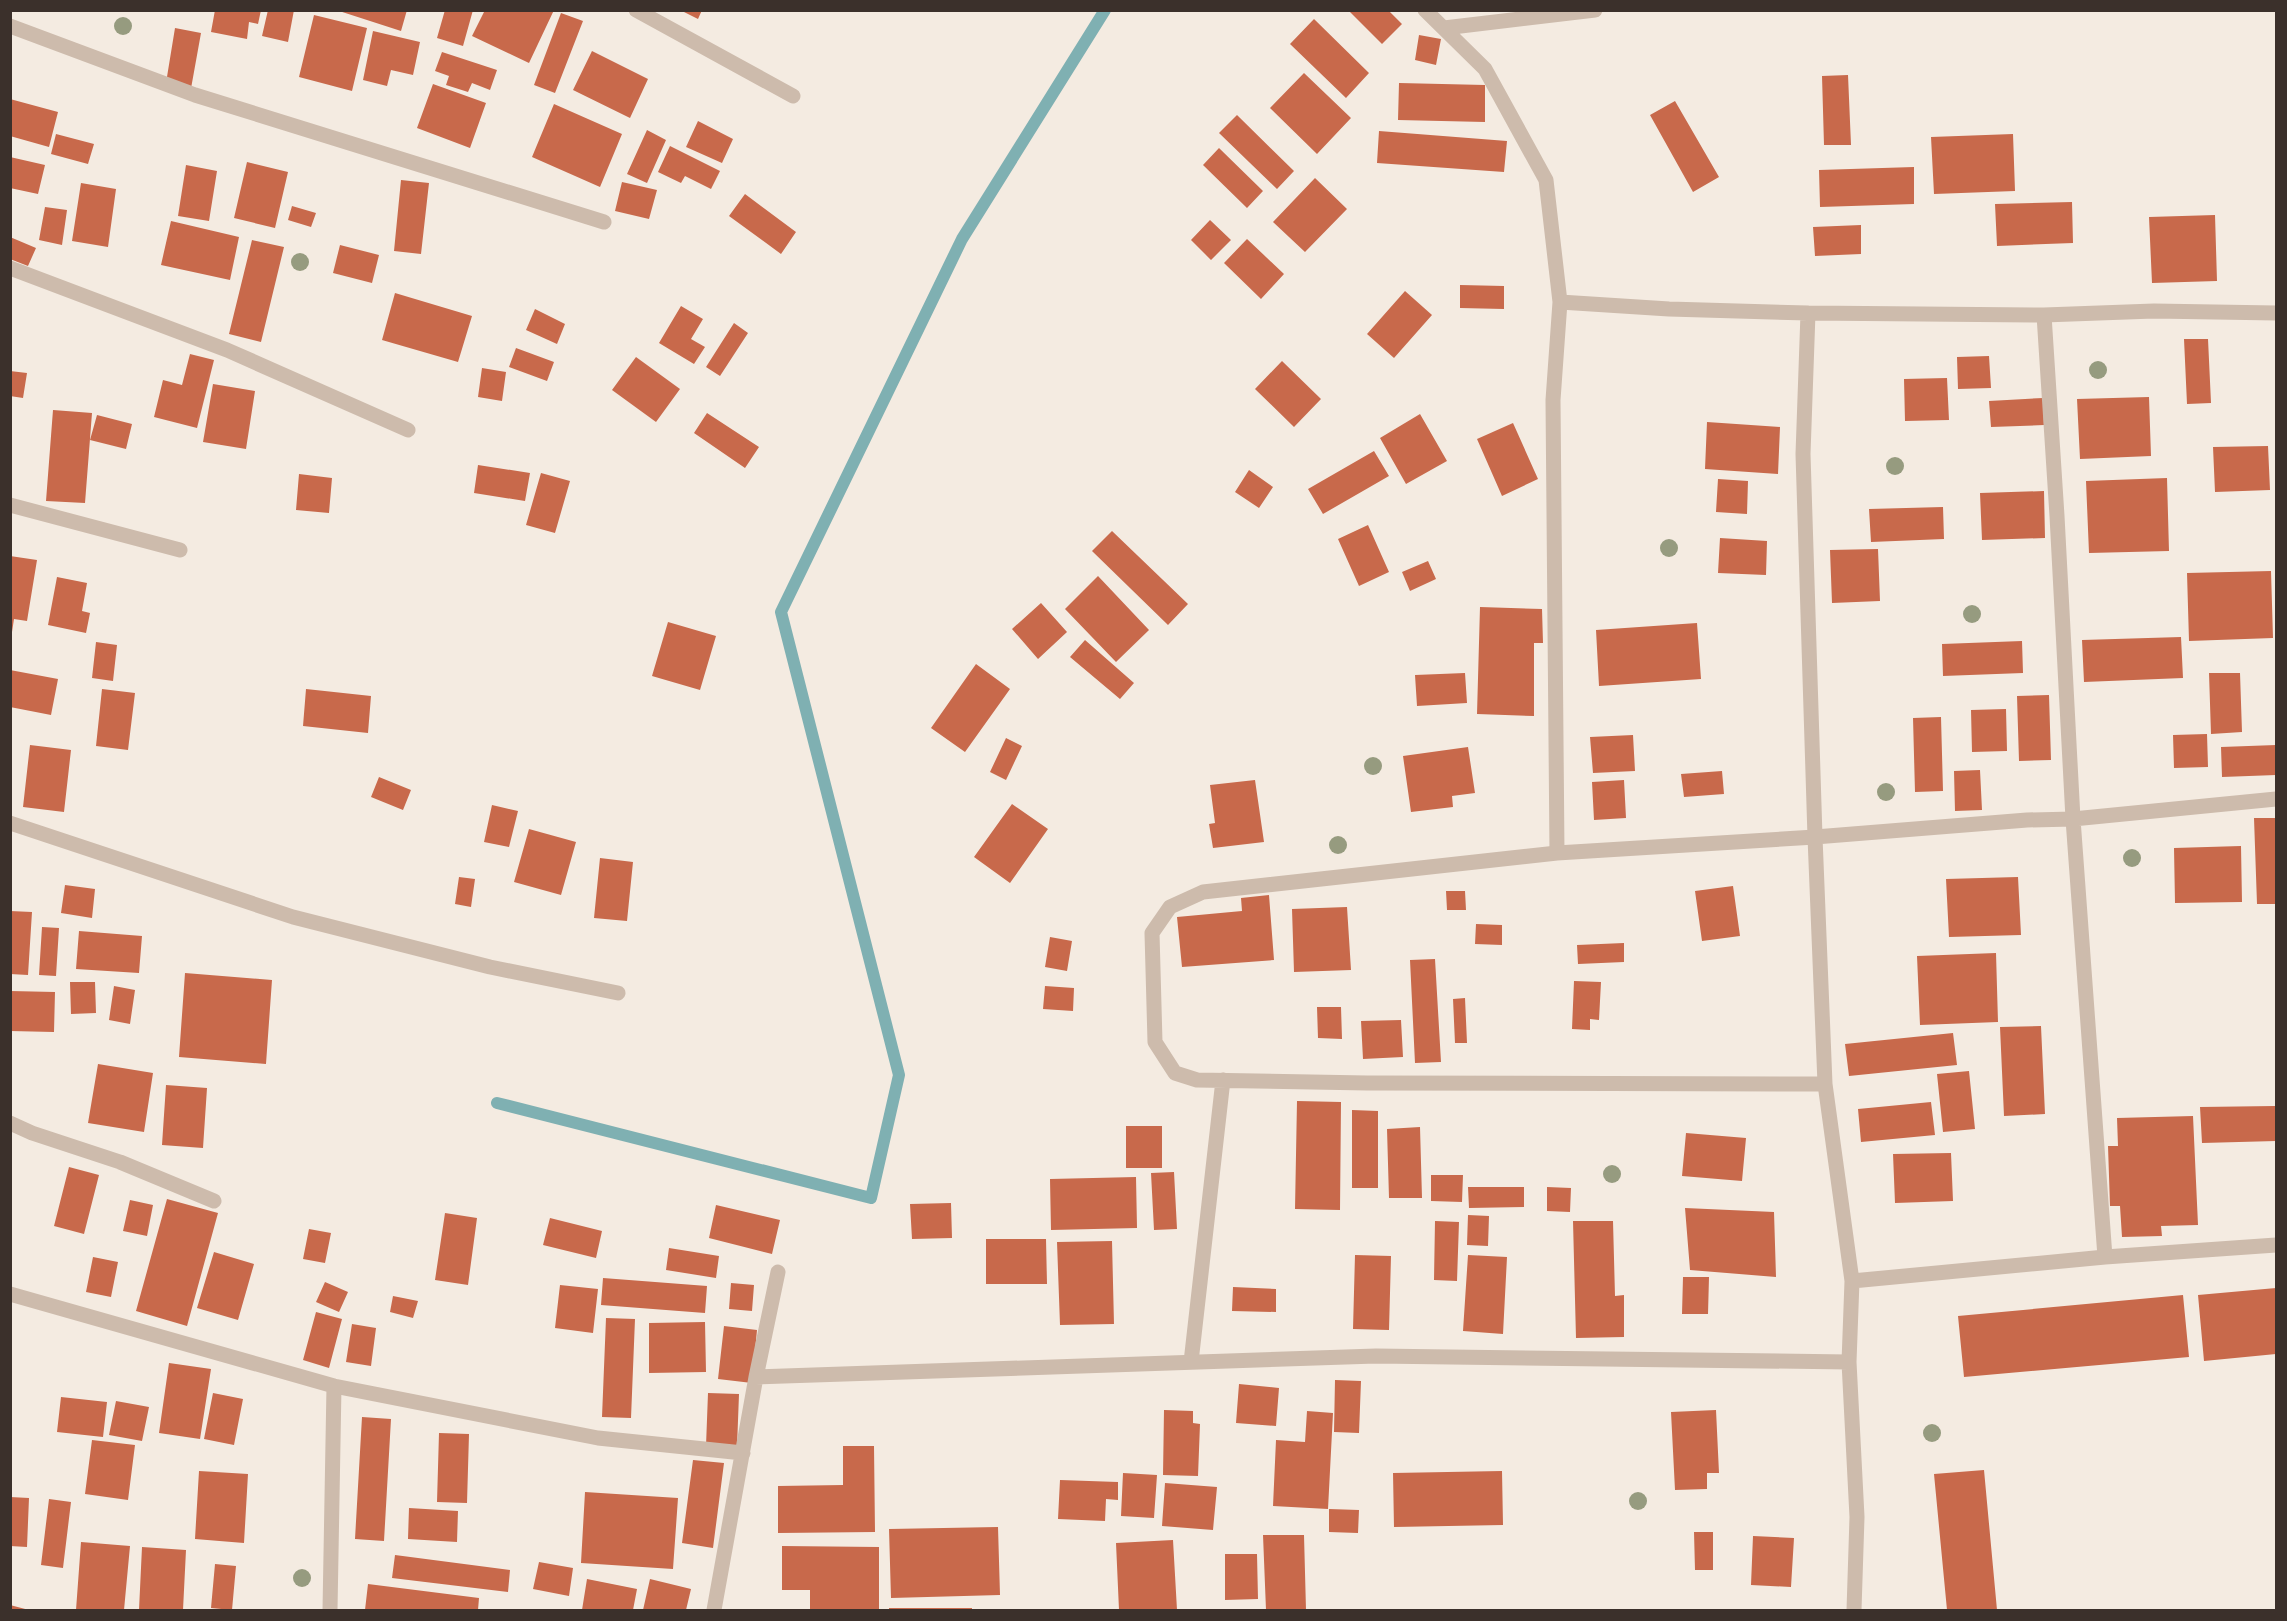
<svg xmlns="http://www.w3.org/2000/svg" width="2287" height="1621" font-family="'Noto Sans',sans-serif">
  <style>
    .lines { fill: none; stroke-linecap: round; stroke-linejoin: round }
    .stream { stroke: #7fb0b2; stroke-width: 12 }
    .building { fill: #c8694b }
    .minor { stroke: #cdbbac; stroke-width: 15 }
    .tree { fill: #969b7f }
  </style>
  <rect width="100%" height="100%" fill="#f4ebe1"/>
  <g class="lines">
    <!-- stream -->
    <path class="stream" d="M497 1103 871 1198 899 1075 781 612 962 239 1105 10"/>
  </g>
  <!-- building -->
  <path class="building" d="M215 10H261L258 24 249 22 247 39 211 32Z
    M268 10H294L288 42 262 36Z
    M336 10H407L401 31Z
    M445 10H473L463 46 437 38Z
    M485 10H554L529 63 472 36Z
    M680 10H702L698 19Z
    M1348 10H1388L1402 24 1382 44Z
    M561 13 583 21 555 93 534 85Z
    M314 15 367 28 352 91 299 77Z
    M1314 19 1369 73 1346 98 1290 44Z
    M175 28 201 33 190 94 165 89Z
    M373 31 420 42 413 75 391 70 387 86 363 80Z
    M1419 35 1441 39 1436 65 1415 60Z
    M592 51 648 79 630 118 573 90Z
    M442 52 497 70 490 90 472 83 468 92 446 85 449 76 435 71Z
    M1304 73 1351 118 1317 154 1270 108Z
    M1848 75 1851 145H1824L1822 76Z
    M1399 83 1485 85V122L1398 120Z
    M433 84 486 103 470 148 417 128Z
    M10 99 58 112 49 147 10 136Z
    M1675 101 1719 177 1693 192 1650 115Z
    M554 104 622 134 600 187 532 157Z
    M1237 115 1294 171 1277 189 1219 133Z
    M698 121 733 139 722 163 686 147Z
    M647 130 666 140 647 183 627 174Z
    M1379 131 1507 141 1504 172 1377 163Z
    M56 134 94 144 88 164 51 154Z
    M2013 134 2015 191 1934 194 1931 137Z
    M670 146 720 171 711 189 685 176 681 183 658 172Z
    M1219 148 1263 191 1247 208 1203 165Z
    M10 157 45 165 38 194 10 188Z
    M247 162 288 172 275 228 234 218Z
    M186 165 217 171 209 221 178 216Z
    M1914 167V204L1820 207 1819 170Z
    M1315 178 1347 209 1305 252 1273 222Z
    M401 180 429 183 421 254 394 251Z
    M622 182 657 190 649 219 615 211Z
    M81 183 116 189 108 247 72 241Z
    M745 194 796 232 781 254 729 216Z
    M2072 202 2073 243 1997 246 1995 204Z
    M292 206 316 213 311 227 288 220Z
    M45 207 67 210 62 245 39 240Z
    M2215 215 2217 281 2152 283 2149 217Z
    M1210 220 1231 240 1211 260 1191 240Z
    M171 221 239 237 230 280 161 265Z
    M1861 225V254L1815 256 1813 227Z
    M10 237 36 248 28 266 10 259Z
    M1247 239 1284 274 1261 299 1224 263Z
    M252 240 284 247 261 342 229 334Z
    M340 245 379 255 372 283 333 273Z
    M1460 285 1504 286V309L1460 308Z
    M1405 291 1432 315 1394 358 1367 334Z
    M395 293 472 316 458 362 382 340Z
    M681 306 703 319 691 339 705 347 694 364 659 343Z
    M535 309 565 324 557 344 526 330Z
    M734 323 748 333 720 376 706 367Z
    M2184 339H2208L2211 403 2187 404Z
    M516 348 554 362 547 381 509 367Z
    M190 354 214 360 197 428 154 417 163 380 182 385Z
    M1989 356 1991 388 1958 389 1957 357Z
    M636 357 680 389 656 422 612 390Z
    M1282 361 1321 399 1294 427 1255 389Z
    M482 368 506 372 502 401 478 397Z
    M10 371 27 373 23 398 10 396Z
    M1947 378 1949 420 1905 421 1904 379Z
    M213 384 255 391 246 449 203 442Z
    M2149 397 2151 456 2080 459 2077 399Z
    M2043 398 2044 425 1991 427 1989 401Z
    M53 410 92 413 85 503 46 501Z
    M707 413 759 447 745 468 694 433Z
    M1420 414 1447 461 1406 484 1380 438Z
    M97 415 132 424 126 449 90 440Z
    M1707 422 1780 427 1778 474 1705 469Z
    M1513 423 1538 479 1502 496 1477 439Z
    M2268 446 2270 490 2215 492 2213 447Z
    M1374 451 1389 476 1323 514 1308 489Z
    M478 465 530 473 525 501 474 493Z
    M1249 470 1273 487 1259 508 1235 492Z
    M541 473 570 481 555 533 526 525Z
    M299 474 332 478 329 513 296 510Z
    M2167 478 2169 551 2089 553 2086 481Z
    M1718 479 1748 481 1747 514 1716 512Z
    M2044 491 2045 538 1982 540 1980 493Z
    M1943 507 1944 539 1871 542 1869 509Z
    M1368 525 1389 572 1359 586 1338 539Z
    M1112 531 1188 604 1168 625 1092 551Z
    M1720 538 1767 541 1766 575 1718 573Z
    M1878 549 1880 601 1832 603 1830 550Z
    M10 556 37 560 27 621 14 619 12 632Z
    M1428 561 1436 579 1410 591 1402 572Z
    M2271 571 2273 638 2189 641 2187 573Z
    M1098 576 1149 630 1116 662 1065 609Z
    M57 577 87 583 82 611 90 613 86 633 48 625Z
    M1041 603 1067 632 1038 659 1012 629Z
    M1480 607 1542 609 1543 643H1534V716L1477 714Z
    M668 622 716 636 700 690 652 676Z
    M1697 623 1701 679 1599 686 1596 630Z
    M2181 637 2183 678 2084 682 2082 640Z
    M1085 640 1134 683 1120 699 1070 657Z
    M2022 641 2023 673 1943 676 1942 644Z
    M96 642 117 645 113 681 92 678Z
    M976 664 1010 689 965 752 931 728Z
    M10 670 58 679 51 715 10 707Z
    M1465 673 1467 703 1417 706 1415 675Z
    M2209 673H2240L2242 732 2211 734Z
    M102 689 135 693 128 750 96 746Z
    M306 689 371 696 368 733 303 726Z
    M2049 695 2051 760 2019 761 2017 696Z
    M2006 709 2007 751 1972 752 1971 710Z
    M1941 717 1943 791 1915 792 1913 718Z
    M2207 734 2208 767 2174 768 2173 735Z
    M1633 735 1635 771 1593 773 1590 737Z
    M1006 738 1022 746 1006 780 990 772Z
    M30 745 71 750 64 812 23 807Z
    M2276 745V775L2222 777 2221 747Z
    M1468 747 1475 793 1452 796 1453 807 1411 812 1403 756Z
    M1980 770 1982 810 1955 811 1954 771Z
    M1722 771 1724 794 1684 797 1681 774Z
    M379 777 411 790 403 810 371 797Z
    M1255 780 1264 842 1213 848 1209 824 1215 823 1210 785Z
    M1624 780 1626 818 1594 820 1592 782Z
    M1012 804 1048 829 1010 883 974 857Z
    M492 805 518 811 509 847 484 842Z
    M2254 818H2276V904H2257Z
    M529 829 576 842 561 895 514 882Z
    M2241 846 2242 902 2175 903 2174 848Z
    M600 858 633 862 627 921 594 918Z
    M459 877 475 879 471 907 455 904Z
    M2018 877 2021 935 1949 937 1946 879Z
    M65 885 95 889 92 918 61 913Z
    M1733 886 1740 936 1702 941 1695 891Z
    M1446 891H1465L1466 910H1447Z
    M1269 895 1274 960 1182 967 1177 917 1242 911 1241 898Z
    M1347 907 1351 970 1294 972 1292 909Z
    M10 911 32 912 28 975 10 974Z
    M1476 924 1502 925V945L1475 944Z
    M42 927 59 928 56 976 39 975Z
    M79 931 142 936 139 973 76 969Z
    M1050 937 1072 941 1067 971 1045 967Z
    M1624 943V962L1578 964 1577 945Z
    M1996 953 1998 1022 1920 1025 1917 956Z
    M1435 959 1441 1062 1415 1063 1410 960Z
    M185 973 272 980 266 1064 179 1057Z
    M1574 981 1601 982 1599 1020 1590 1019V1030L1572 1029Z
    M70 982H95L96 1013 71 1014Z
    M114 986 135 990 130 1024 109 1020Z
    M1045 986 1074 988 1073 1011 1043 1009Z
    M10 991 55 992 54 1032 10 1031Z
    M1465 998 1467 1043H1455L1453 999Z
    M1317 1007H1341L1342 1039 1318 1038Z
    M1401 1020 1403 1057 1363 1059 1361 1021Z
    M2041 1026 2045 1114 2004 1116 2000 1027Z
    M1953 1033 1957 1065 1849 1076 1845 1044Z
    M98 1064 153 1073 144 1132 88 1123Z
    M1969 1071 1975 1129 1943 1132 1937 1074Z
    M166 1085 207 1088 203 1148 162 1145Z
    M1297 1101 1341 1102 1340 1210 1295 1209Z
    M1931 1102 1935 1135 1861 1142 1858 1109Z
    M2275 1106 2276 1141 2202 1143 2200 1107Z
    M1352 1110 1378 1111V1188H1352Z
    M2193 1116 2198 1225 2161 1226 2162 1236 2122 1237 2120 1206H2110L2108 1146H2118L2117 1118Z
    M1126 1126H1162V1168H1126Z
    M1420 1127 1422 1198H1389L1387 1129Z
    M1686 1133 1746 1138 1742 1181 1682 1176Z
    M1951 1153 1953 1201 1895 1203 1893 1154Z
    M69 1167 99 1175 84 1234 54 1226Z
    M1174 1172 1177 1229 1154 1230 1151 1173Z
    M1431 1175H1463L1462 1202 1431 1201Z
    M1136 1177 1137 1228 1051 1230 1050 1179Z
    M1468 1187H1524V1207L1469 1208Z
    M1547 1187 1571 1188 1570 1212 1547 1211Z
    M167 1199 218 1213 187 1326 136 1311Z
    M130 1200 153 1205 147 1236 123 1231Z
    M951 1203 952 1238 912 1239 910 1204Z
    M716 1205 780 1220 772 1254 709 1238Z
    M1685 1208 1774 1212 1776 1277 1690 1270Z
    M445 1213 477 1218 468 1285 435 1280Z
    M1468 1215 1489 1216 1488 1246 1467 1245Z
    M550 1218 602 1231 596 1258 543 1245Z
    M1435 1221 1459 1222 1457 1281 1434 1280Z
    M1573 1221H1613L1615 1296 1624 1295V1337L1576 1338Z
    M309 1229 331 1233 325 1263 303 1259Z
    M986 1239H1046L1047 1284H986Z
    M1112 1241 1114 1324 1060 1325 1057 1242Z
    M669 1248 719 1256 716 1278 666 1270Z
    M214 1252 254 1264 238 1320 197 1308Z
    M1355 1255 1391 1256 1389 1330 1353 1329Z
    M1468 1255 1507 1257 1503 1334 1463 1331Z
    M93 1257 118 1262 111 1297 86 1292Z
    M1683 1277H1709L1708 1314H1682Z
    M603 1278 707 1286 705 1313 601 1305Z
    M325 1282 348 1292 339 1312 316 1302Z
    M731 1283 754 1285 752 1311 729 1309Z
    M560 1285 598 1289 593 1333 555 1328Z
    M1233 1287 1276 1289V1312L1232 1311Z
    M2276 1288V1354L2204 1361 2198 1295Z
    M2183 1295 2189 1357 1964 1377 1958 1316Z
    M393 1296 418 1301 413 1318 390 1312Z
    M316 1312 342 1319 329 1368 303 1360Z
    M606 1318 635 1319 631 1418 602 1417Z
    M705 1322 706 1372 649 1373V1323Z
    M352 1324 376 1328 371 1366 346 1362Z
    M724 1326 757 1330 752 1383 718 1379Z
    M169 1363 211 1369 200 1439 159 1433Z
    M1335 1380 1361 1381 1359 1433 1334 1432Z
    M1239 1384 1279 1388 1276 1426 1236 1423Z
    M213 1393 243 1399 234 1445 204 1439Z
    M708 1393 739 1394 737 1447 706 1446Z
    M61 1397 107 1402 103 1437 57 1432Z
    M116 1401 149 1407 142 1441 109 1435Z
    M1164 1410 1193 1411V1423L1200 1424 1198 1476 1163 1475Z
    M1716 1410 1719 1473H1707V1489L1675 1490 1671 1412Z
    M1307 1411 1333 1413 1328 1509 1273 1506 1276 1440 1305 1442Z
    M362 1417 391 1419 384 1541 355 1539Z
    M439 1433 469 1434 467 1503 437 1502Z
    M92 1440 135 1445 128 1500 85 1494Z
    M843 1446H874L875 1532 778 1533V1486L843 1485Z
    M693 1460 724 1463 713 1548 682 1543Z
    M1984 1470 1997 1610H1947L1934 1474Z
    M199 1471 248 1474 244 1543 195 1539Z
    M1502 1471 1503 1525 1394 1527 1393 1473Z
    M1123 1473 1157 1475 1154 1518 1121 1516Z
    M1060 1480 1118 1482V1500L1106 1499 1105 1521 1058 1519Z
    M1165 1483 1217 1487 1213 1530 1162 1526Z
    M585 1492 678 1498 673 1569 581 1563Z
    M10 1497 29 1498 27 1547 10 1546Z
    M49 1499 71 1502 63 1568 41 1565Z
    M409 1508 458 1511 457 1542 408 1539Z
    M1329 1509 1359 1510 1358 1533 1329 1532Z
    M998 1527 1000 1595 891 1598 889 1529Z
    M1694 1532H1713V1570H1695Z
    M1263 1535H1304L1306 1610H1266Z
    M1753 1536 1794 1538 1791 1587 1751 1585Z
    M1173 1540 1177 1610H1119L1116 1543Z
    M81 1542 130 1546 124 1610H76Z
    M782 1546 879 1547V1610H810V1590H782Z
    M142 1547 186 1550 183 1610H139Z
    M1225 1554H1257L1258 1599 1225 1600Z
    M395 1555 510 1570 508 1592 392 1578Z
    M539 1562 573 1568 569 1596 533 1589Z
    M215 1564 236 1566 232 1610 211 1608Z
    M587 1579 637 1589 633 1610H582Z
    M650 1579 691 1589 686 1610H643Z
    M368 1584 479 1598 478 1610H365Z
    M10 1605 29 1610H10Z
    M889 1608H972V1610H889Z"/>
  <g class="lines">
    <!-- minor -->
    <path class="minor" d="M636 10 793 96
      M1425 10 1485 69 1546 180 1560 302 1553 400 1557 853
      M10 26 195 95 604 222
      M1444 28 1595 10
      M10 268 227 350 408 430
      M1560 302 1669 309 1808 313 2044 315 2154 311 2276 313
      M1808 313 1803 454 1815 837 1825 1084 1852 1281 1849 1362 1857 1517 1854 1610
      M2044 315 2057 516 2073 819 2105 1257
      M10 505 180 550
      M10 823 293 917 490 967 618 993
      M1825 1084 1367 1083 1197 1080 1175 1073 1155 1042 1152 933 1170 907 1203 892 1557 853 1815 837 2027 820 2073 819 2276 799
      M10 1123 32 1133 120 1162 214 1201
      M1852 1281 2105 1257 2276 1245
      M10 1294 334 1386 598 1438 743 1453
      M1191 1362 1223 1080
      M756 1377 1376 1356 1849 1362
      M330 1610 334 1386
      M714 1610 756 1377 778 1272"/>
  </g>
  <!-- trees -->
  <g class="tree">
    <circle cx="123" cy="26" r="9"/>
    <circle cx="300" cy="262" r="9"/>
    <circle cx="2098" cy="370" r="9"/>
    <circle cx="1895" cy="466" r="9"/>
    <circle cx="1669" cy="548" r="9"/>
    <circle cx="1972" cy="614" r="9"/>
    <circle cx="1373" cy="766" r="9"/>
    <circle cx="1886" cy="792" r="9"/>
    <circle cx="1338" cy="845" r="9"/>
    <circle cx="2132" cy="858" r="9"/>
    <circle cx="1612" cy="1174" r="9"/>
    <circle cx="1932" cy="1433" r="9"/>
    <circle cx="1638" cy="1501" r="9"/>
    <circle cx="302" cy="1578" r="9"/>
  </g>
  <!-- border -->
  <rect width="2287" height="1621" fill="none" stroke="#3b302b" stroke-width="24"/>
</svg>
